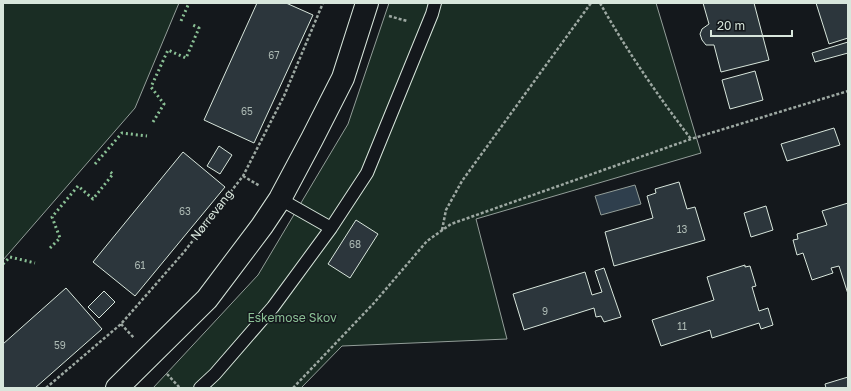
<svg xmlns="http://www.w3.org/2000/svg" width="851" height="391" font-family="'Golos Text',sans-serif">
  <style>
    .green { fill: #1a2d24; stroke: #939e99 }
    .water { fill: #2f3f4d; stroke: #939e99 }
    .building { fill: #2c363c; stroke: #d8e6dc }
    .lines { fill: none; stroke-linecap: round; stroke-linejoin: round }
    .lane-casing { stroke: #d8e6dc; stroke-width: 14 }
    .secondary-casing { stroke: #d8e6dc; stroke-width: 24 }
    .path { stroke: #9da8a2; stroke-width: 2.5; stroke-dasharray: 3 2; stroke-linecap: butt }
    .lane { stroke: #14181c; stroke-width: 12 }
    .secondary { stroke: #14181c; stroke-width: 22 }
    .hedge { stroke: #8ac095; stroke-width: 3; stroke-dasharray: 2 3; stroke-linecap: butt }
    .labels { text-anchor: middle; stroke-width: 3; stroke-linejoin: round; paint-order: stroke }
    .number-label { font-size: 10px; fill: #adbab4 }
    .street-label { font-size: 12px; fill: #d8e6dc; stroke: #14181c }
    .park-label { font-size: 12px; fill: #8ac095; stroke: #14181c }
  </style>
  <rect width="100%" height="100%" fill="#14181c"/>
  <!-- green -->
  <path class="green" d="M3 3H179L135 108 3 260Z
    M389 3H656L701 153 476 219 507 339 342 346 301 388H153L258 275 348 124Z"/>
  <!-- water -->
  <path class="water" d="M635 185 641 204 601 215 595 196Z"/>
  <!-- building -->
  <path class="building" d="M257 3H286L313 15 254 143 204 120Z
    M703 3H754L769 60 721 72 714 45H706L702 40 700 34 702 29 709 24Z
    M816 3H848V38L829 44Z
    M848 42V53L815 62 812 53Z
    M755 71 763 100 730 109 722 80Z
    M834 128 840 145 787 161 781 144Z
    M219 146 232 155 220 174 207 166Z
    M183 152 225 187 135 296 93 262Z
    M679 182 687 209 695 207 705 240 614 266 605 232 653 218 647 196 656 193 655 189Z
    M848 203V294L839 266 831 268 833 273 812 280 803 253 797 255 793 240 798 239 797 234 827 225 822 211Z
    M766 206 773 230 751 237 744 213Z
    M356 220 378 234 350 278 328 264Z
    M745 265V267L750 266 756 286 752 287 759 311 768 308 773 325 761 329 759 323 712 338 710 330 661 346 652 320 714 300 707 277Z
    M604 268 621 317 604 322 601 316 596 317 594 308 524 330 513 294 585 272 592 295 602 292 595 271Z
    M66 288 102 329 35 388H3V344Z
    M104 291 115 302 99 318 88 307Z
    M848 377V388H826L825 384Z"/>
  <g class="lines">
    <!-- lane casing -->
    <g class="lane-casing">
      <path id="lane" d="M280 199 331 228
        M200 388 215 374 273 307 331 228 367 173 432 14 435 3"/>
    </g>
    <!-- secondary casing -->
    <g class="secondary-casing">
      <path id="secondary" d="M117 388 207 299 262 226 280 199 312 139 343 78 367 3"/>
    </g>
    <!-- path -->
    <path class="path" d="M600 3C627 51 658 96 691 139
      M389 16 407 21
      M243 176 260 186
      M442 230 446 210 462 181 591 3
      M121 324 134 338
      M167 374 180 388
      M46 388 121 324 184 252 243 176 284 96 323 3
      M293 388 374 303 427 241 451 224 691 139 848 91"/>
    <!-- lane -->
    <use href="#lane" class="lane"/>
    <!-- secondary -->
    <use href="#secondary" class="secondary"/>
    <!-- hedge -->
    <path class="hedge" d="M181 21 189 3
      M153 122 164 104 151 87 168 50 186 58 199 28 193 25
      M95 164 122 133 147 136
      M50 248 60 238 52 217 78 186 93 199 113 174 109 171
      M3 264 10 257 35 263"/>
  </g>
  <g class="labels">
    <!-- number labels -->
    <g class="number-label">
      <text x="274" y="59">67</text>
      <text x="247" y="115">65</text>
      <text x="185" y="215">63</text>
      <text x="682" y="233">13</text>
      <text x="355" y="248">68</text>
      <text x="140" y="269">61</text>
      <text x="545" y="315">9</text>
      <text x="682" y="330">11</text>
      <text x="60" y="349">59</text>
    </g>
    <!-- street labels -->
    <g class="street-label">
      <text transform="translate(212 215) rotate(-52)" y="4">Nørrevang</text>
    </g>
    <!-- park labels -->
    <g class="park-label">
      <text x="292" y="322">Eskemose Skov</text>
    </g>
  </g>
  <!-- border -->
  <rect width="851" height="391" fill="none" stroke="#d8e6dc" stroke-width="8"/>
  <!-- scale -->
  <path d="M711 30v6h81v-6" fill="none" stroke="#d8e6dc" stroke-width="2"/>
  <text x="717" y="30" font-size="12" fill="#d8e6dc" stroke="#14181c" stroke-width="3" paint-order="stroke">20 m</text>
</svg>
